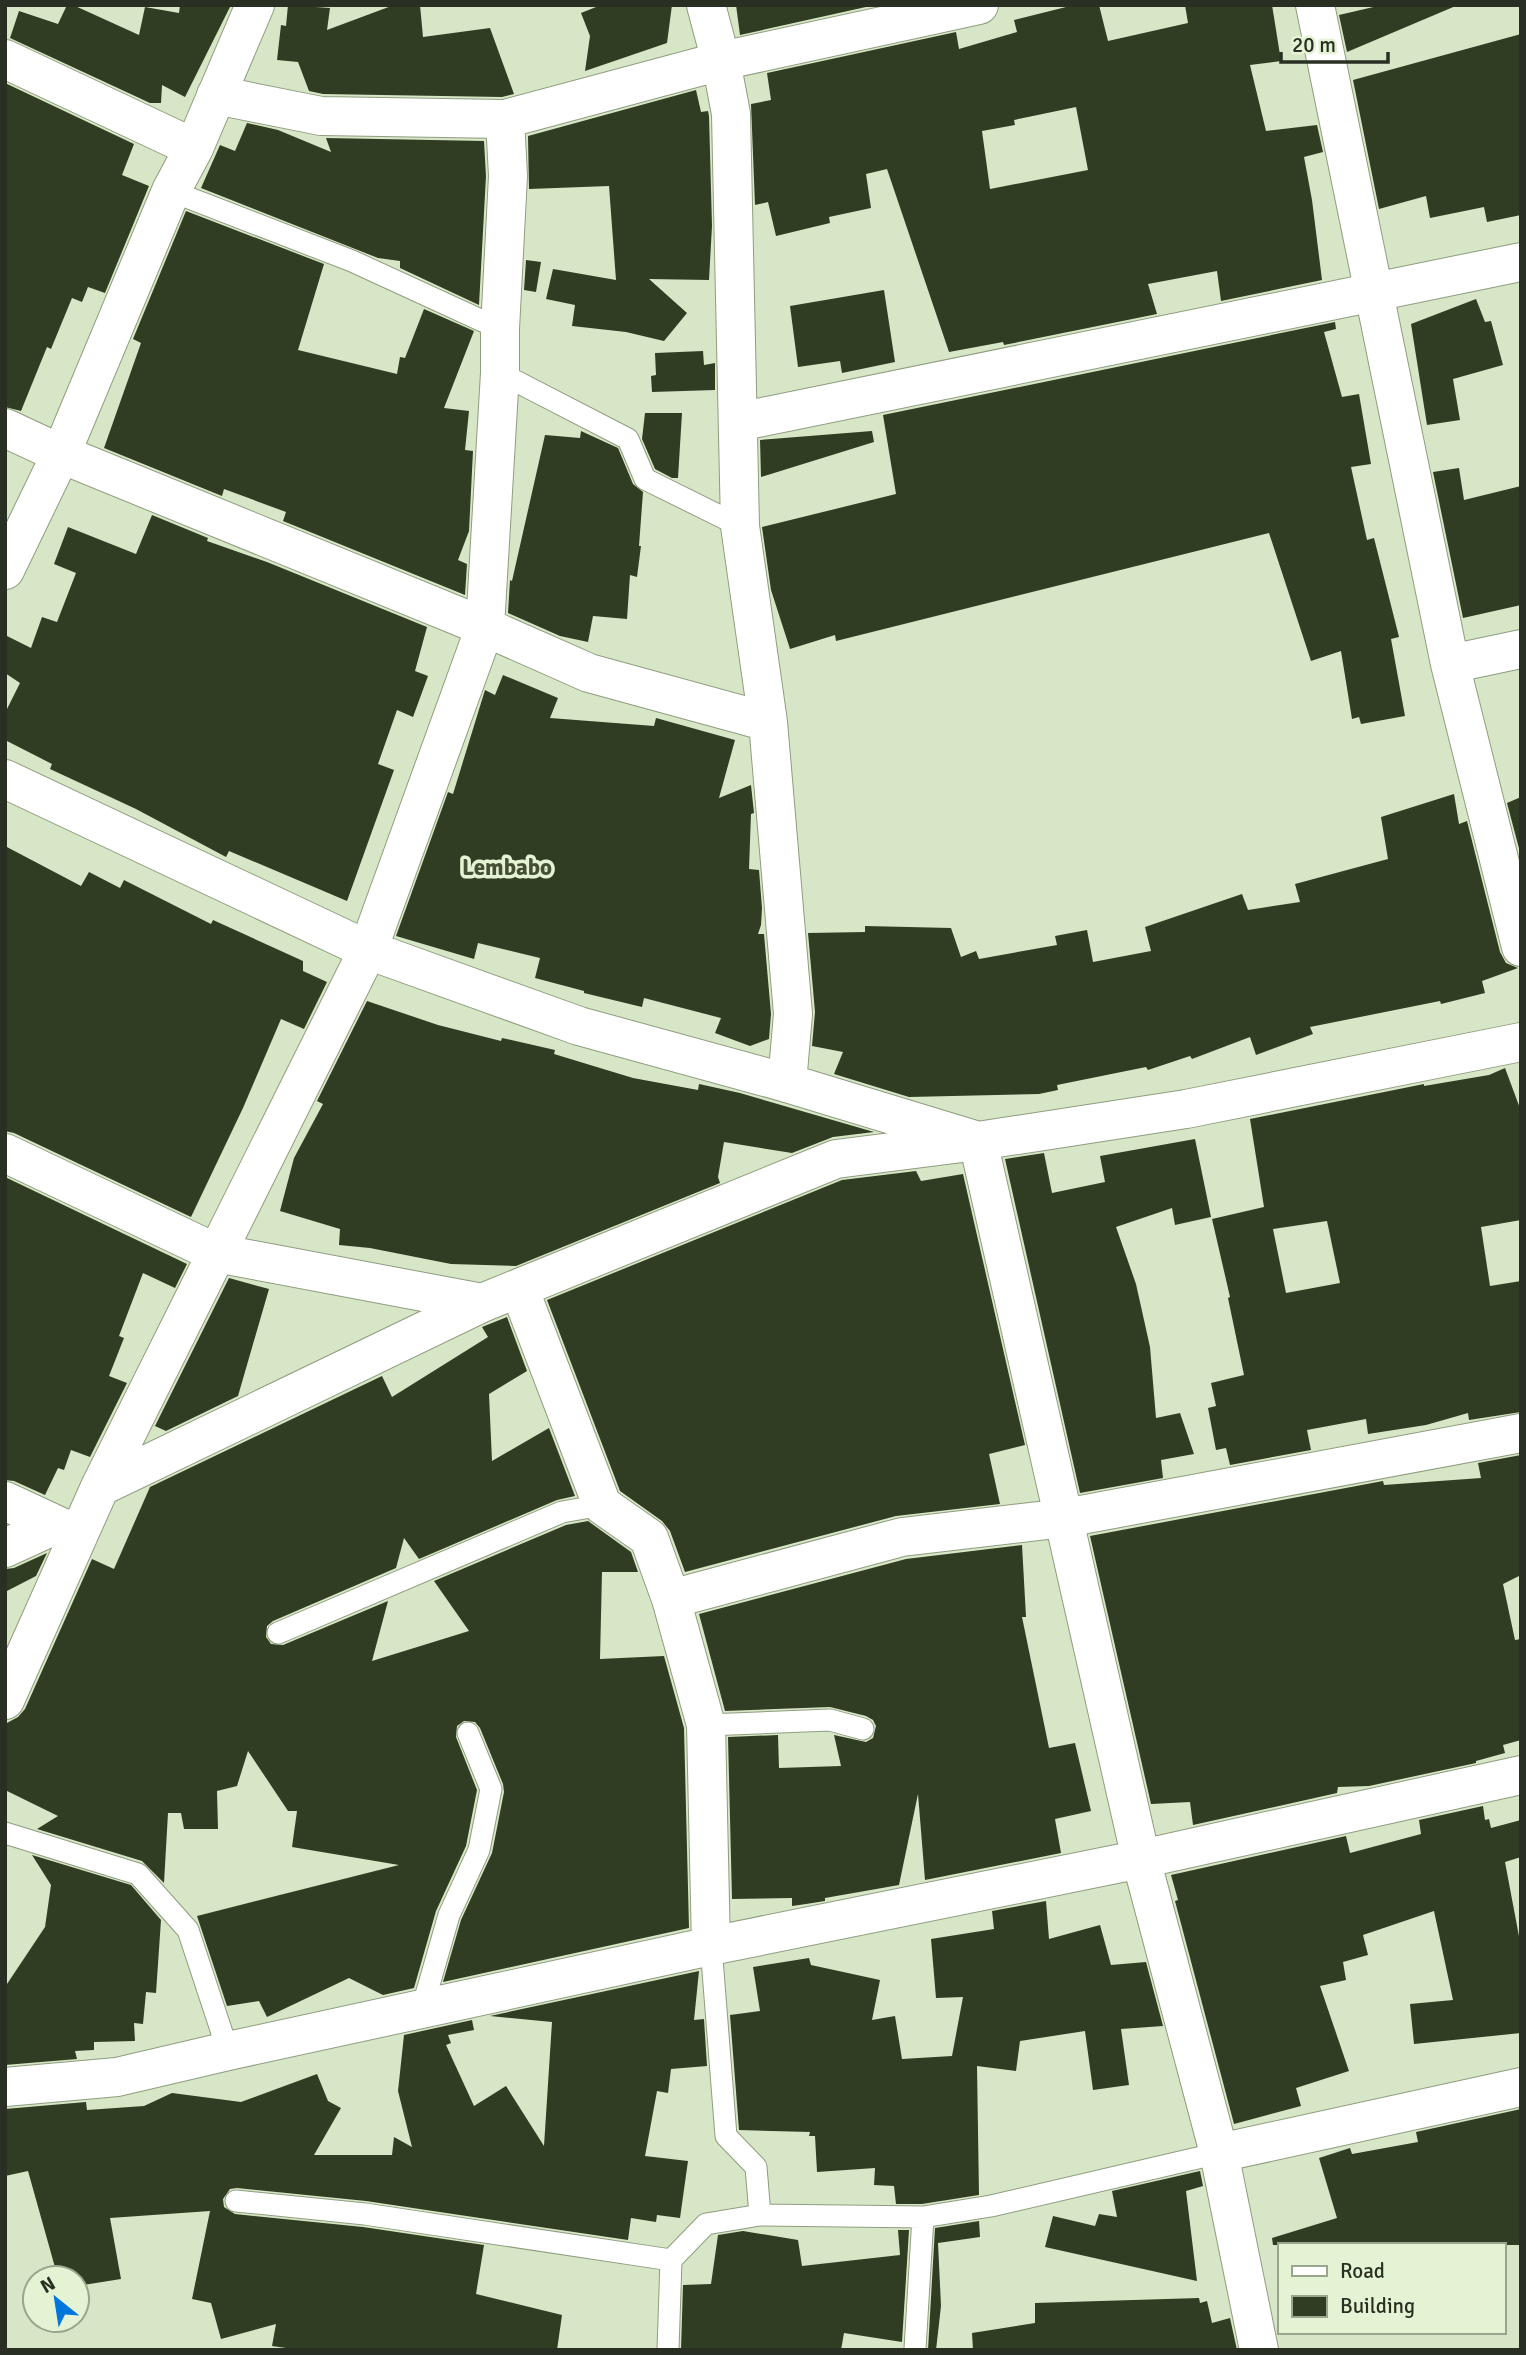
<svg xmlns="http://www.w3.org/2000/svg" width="1526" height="2355" font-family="Signika,sans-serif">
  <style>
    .building { fill: #313d22; fill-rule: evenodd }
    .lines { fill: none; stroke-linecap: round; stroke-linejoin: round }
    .service-casing { stroke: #8f9d7f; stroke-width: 23 }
    .minor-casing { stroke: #8f9d7f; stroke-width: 40 }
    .tertiary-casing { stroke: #8f9d7f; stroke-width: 40 }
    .service { stroke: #fff; stroke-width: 21 }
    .minor { stroke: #fff; stroke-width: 38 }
    .tertiary { stroke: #fff; stroke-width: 38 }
    .labels { text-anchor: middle; stroke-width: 7; stroke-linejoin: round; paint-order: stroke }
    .quarter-label { font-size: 23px; font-weight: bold; fill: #444f34; stroke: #e4f3d3 }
  </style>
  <rect width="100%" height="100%" fill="#d7e6c6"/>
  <!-- building -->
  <path class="building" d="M67 5H73L139 35 145 7 179 13 180 5H231L185 97 162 85 161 103H150L10 38 19 11 58 24Z
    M288 5 330 8 327 30 394 5H420L423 37 490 28 514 94 502 97 323 94 309 91 298 62 277 60 281 25 286 26Z
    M601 5H672L667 43 585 71 590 36 581 13Z
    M736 5H875L740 35Z
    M1074 5H1099L1108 41 1188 23 1185 5H1272L1281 61 1250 65 1266 131 1317 125 1323 152 1304 157 1312 200 1322 280 1221 301 1217 271 1148 284 1157 314 1004 345 1003 342 949 352 887 169 866 174 871 208 829 217 830 223 776 236 768 202 755 205 751 104 771 100 767 73 956 32 959 49 1017 32 1014 20ZM1076 107 1088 170 990 189 982 131 1015 125 1014 120Z
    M1382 5H1458L1347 52 1339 15Z
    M1521 34V215L1487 222 1484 207 1430 218 1426 196 1379 209 1353 80Z
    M5 83 134 144 122 175 149 186 105 293 88 287 82 302 72 298 51 349 47 347 21 411 5 407Z
    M696 90 701 112 708 111 709 116 712 226 709 280 649 279 687 313 664 341 626 332 572 326 575 305 546 299 553 269 616 280 609 186 529 189 528 136Z
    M247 123 278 130 331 152 326 138 484 141 486 176 479 305 400 268V261L378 258 201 188 220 145 235 151Z
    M186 211 324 264 298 350 397 374 400 357 405 358 424 309 474 331 444 408 469 411 465 450 473 451 469 531 458 560 467 564 465 595 283 521 286 512 224 489 222 496 104 448 141 343 133 339Z
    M526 260 541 262 536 292 524 290Z
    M884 290 895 362 842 373 840 361 798 367 790 306Z
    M1476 299 1485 322 1491 321 1503 365 1453 379 1460 420 1427 425 1411 324Z
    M1335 322 1336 329 1324 332 1342 397 1359 394 1371 464 1351 467 1367 540 1374 538 1399 637 1391 639 1405 716 1361 724 1359 717 1352 719 1341 651 1311 661 1269 533 836 641 835 635 790 649 771 590 762 527 896 494 883 415Z
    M703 351 704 365 715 363V390L652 392 651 376 656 375 655 353Z
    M645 413H682L678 478H672L655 469 642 439Z
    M581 431 618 448 633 484 643 492 639 546H641L637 577 630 575 627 619 593 616 588 642 560 636 508 613 510 580 512 581 545 435 580 438Z
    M872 431 874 442 761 477 760 440Z
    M1459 468 1464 500 1521 486V605L1463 618 1433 472Z
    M152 515 208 538 207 541 267 562 427 627 415 671 428 676 413 717 397 710 378 764 394 770 347 901 229 851 226 857 136 809 50 769 52 764 5 740V713L20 683 5 673V635L31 648 42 617 57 622 76 573 54 564 68 527 136 554Z
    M503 675 558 698 550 718 654 726 656 718 735 740 719 798 751 785 754 813 751 814 749 869 759 870 762 908 761 925 758 934H764L771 1014 769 1039 750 1046 715 1033 721 1018 644 998 642 1007 584 993V991L535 978 540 958 478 943 474 959 396 936 448 792 453 794 485 690 495 695Z
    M1454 794 1459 824 1467 821 1500 952 1506 963 1518 968 1482 981 1485 993 1441 1004 1440 1001 1310 1027 1313 1034 1256 1055 1250 1037 1192 1059 1190 1056 1148 1070 1146 1067 1057 1085 1058 1090 1039 1094 909 1097 834 1074 843 1052 812 1046 815 1012 808 933 865 932V926L951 928 961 957 976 951 979 959 1057 945 1055 936 1087 930 1093 962 1151 951 1145 927 1242 894 1248 910 1300 902 1295 884 1388 859 1381 817Z
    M1521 797V856L1507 803Z
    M5 846 81 886 89 872 120 888 124 880 211 924 213 920 303 961V971L327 982 304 1029 281 1019 243 1108 191 1217 14 1133 5 1131Z
    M367 1001 438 1025 501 1041 502 1038 555 1050 554 1054 633 1078 698 1090 699 1084 740 1093 874 1132 833 1137 792 1153 724 1142 718 1177 720 1183 516 1266 451 1264 370 1248 339 1245 340 1229 280 1211 294 1158 323 1104 317 1101Z
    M1505 1068 1521 1111V1220L1481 1227 1490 1286 1521 1281V1412L1469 1420 1468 1413 1426 1425 1368 1434 1366 1419 1307 1430 1311 1450 1230 1465 1226 1448 1216 1450 1208 1408 1216 1406 1211 1383 1244 1375 1228 1298 1230 1297 1212 1219 1264 1207 1250 1119 1424 1084V1086L1489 1075ZM1327 1221 1340 1283 1286 1293 1273 1229Z
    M1195 1139 1211 1217 1175 1225 1172 1208 1116 1227 1136 1284 1150 1347 1156 1418 1180 1413 1194 1454 1161 1460 1163 1478 1080 1493 1005 1159 1044 1153 1052 1193 1105 1182 1100 1156Z
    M916 1171 921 1181 963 1174 1025 1445 989 1454 1000 1504 896 1516 685 1572 670 1531 662 1521 620 1491 547 1300 842 1180Z
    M5 1177 187 1264 175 1288 143 1273 119 1336 124 1338 109 1376 127 1383 90 1457 71 1450 64 1470 58 1468 45 1495 14 1481 5 1480Z
    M229 1278 269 1289 238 1396 166 1431 155 1426Z
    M507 1317 527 1371 489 1394 492 1461 549 1428 575 1496 557 1500 419 1559 404 1538 396 1568 273 1621 267 1626 266 1637 271 1644 283 1645 388 1601 372 1661 469 1631 434 1581 566 1525 588 1521 631 1552 638 1572H602L600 1659 664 1656 684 1728 689 1928 443 1982 461 1920 492 1853 504 1792 503 1784 480 1728 475 1722 464 1721 457 1726 456 1737 477 1790 466 1846 436 1911 414 1988 383 1995 349 1978 267 2017 259 2001 227 2006 197 1916 399 1865 292 1847 297 1811H288L248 1751 237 1786 217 1791 218 1829H184L181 1813H168L164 1883 142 1861 37 1829 58 1816 5 1790V1724L18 1717 25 1709 92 1559 114 1569 150 1487 382 1376 392 1397 488 1337 482 1327Z
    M1521 1455V1575L1503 1584 1515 1640 1521 1639V1740L1503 1745 1505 1753 1476 1761V1763L1369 1786 1338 1787 1337 1793 1193 1825 1190 1802 1151 1804 1090 1536 1383 1481 1384 1485 1481 1478 1478 1463Z
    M1022 1545 1026 1617H1022L1049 1748 1075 1743 1091 1811 1055 1819 1061 1853 925 1880 918 1794 899 1885 825 1898V1901L806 1904 792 1906V1898L732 1899 728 1737 778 1735 779 1768 841 1766 834 1735 866 1742 873 1738 876 1726 873 1720 866 1716 830 1707 725 1711 699 1614 906 1559Z
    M47 1553 36 1576 5 1592V1569L14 1568Z
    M1483 1806 1485 1820 1489 1819 1491 1828 1521 1820V1857L1505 1862 1521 1947V2033L1414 2044 1410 2004 1453 2000 1434 1911 1363 1935 1368 1955 1343 1962 1346 1980 1320 1986 1349 2071 1296 2088 1301 2106 1234 2124 1175 1901 1178 1900 1171 1875 1346 1836 1350 1853 1421 1834 1419 1820Z
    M32 1855 131 1885 161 1920 156 1993 146 1992 143 2024 134 2023 135 2041 94 2042V2050L75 2051 77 2059 5 2065V1987L45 1927 51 1885Z
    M1046 1901 1049 1939 1100 1925 1111 1965 1146 1962 1163 2026 1121 2029 1129 2085 1093 2090 1085 2031 1020 2041 1016 2071 977 2066 979 2195 922 2204H896L894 2186 874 2185 875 2168 817 2172 815 2136H809L810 2132 739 2130 730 2015 760 2011 753 1967 809 1958 811 1965 880 1980 872 2020 895 2016 902 2059 952 2056 963 1997 936 1998 931 1939 994 1929 992 1911Z
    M699 1971 694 2020 704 2019 707 2066 671 2069 668 2093 657 2091 645 2156 688 2161 680 2218 657 2215 656 2222 631 2218 628 2240 366 2201 237 2188 230 2189 223 2199 224 2207 235 2214 363 2227 484 2245 476 2294 562 2315 557 2350H300L272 2346 276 2324 221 2339 211 2303 192 2299 210 2211 110 2218 121 2279 77 2286V2278H58L28 2171 5 2176V2109L86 2102 87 2110 144 2106 172 2093 241 2102 317 2074 328 2101 341 2108 314 2155H392L394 2137 412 2147 398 2091 404 2035 472 2020 474 2030 448 2035 451 2043 446 2045 474 2106 506 2086 544 2146 552 2022 490 2016Z
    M1521 2109V2245H1273L1272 2238 1337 2218 1319 2158 1350 2148 1352 2154 1418 2142 1416 2132Z
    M1200 2171 1203 2186 1186 2191 1197 2281 1045 2247 1053 2216 1095 2226 1099 2214 1117 2217 1112 2191Z
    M979 2221 980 2237 938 2243 941 2306 936 2350H928L935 2228Z
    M898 2230H909L902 2342 844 2333 841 2350H681L683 2285 711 2284 718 2235 743 2231 798 2240 802 2266 900 2255Z
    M1199 2298 1200 2303 1207 2301 1212 2323 1230 2318 1237 2350H973L972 2333 1035 2323V2303Z"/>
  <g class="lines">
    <!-- service casing -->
    <g class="service-casing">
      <path id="service" d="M171 191 352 261 500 329
        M500 373 628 439 645 479 740 526
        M278 1633 562 1512 602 1505
        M706 1725 830 1720 863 1729
        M5 1833 138 1874 188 1930 228 2051
        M711 1946 726 2136 756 2167 760 2215
        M422 2009 449 1915 479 1850 491 1789 468 1733
        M236 2201 365 2214 671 2260
        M915 2349 923 2217
        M668 2350 671 2260 706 2224 760 2215 923 2217 991 2206 1219 2153"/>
    </g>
    <!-- minor casing -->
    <g class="minor-casing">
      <path id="minor" d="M706 5 721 61 731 114 740 526 768 722 793 1014 787 1083
        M1315 5 1450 664 1521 947
        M5 59 194 148
        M216 95 321 116 505 119 721 61 979 5
        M738 422 1521 262
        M5 428 61 454 485 627 589 673 768 722
        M5 570 61 454 171 191 194 148 255 5
        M1450 664 1521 649
        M5 1153 216 1253 482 1303
        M519 1288 602 1505 649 1538 671 1599 706 1725 711 1946
        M100 1487 482 1303 836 1159 978 1141 1141 1859 1219 2153 1259 2350
        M5 1501 78 1535
        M5 1548 55 1525
        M671 1599 902 1537 1065 1518 1521 1433
        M5 1700 100 1487 368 950 485 627 500 373V329L508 176 505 119
        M5 2087 117 2077 228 2051 711 1946 1141 1859 1521 1775
        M1219 2153 1521 2087"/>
    </g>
    <!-- tertiary casing -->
    <g class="tertiary-casing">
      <path id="tertiary" d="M5 779 368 950 579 1026 787 1083 978 1141 1186 1109 1521 1042"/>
    </g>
    <!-- service -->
    <use href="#service" class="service"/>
    <!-- minor -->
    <use href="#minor" class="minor"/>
    <!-- tertiary -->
    <use href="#tertiary" class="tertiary"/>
  </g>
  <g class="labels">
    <!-- quarter labels -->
    <g class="quarter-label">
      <text x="507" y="875">Lembabo</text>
    </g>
  </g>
  <!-- border -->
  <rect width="1526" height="2355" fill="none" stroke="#292f22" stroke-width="14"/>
  <!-- legend -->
  <rect x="1278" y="2243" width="228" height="91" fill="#e4f3d3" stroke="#99a58c" stroke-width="2"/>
  <rect x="1292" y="2266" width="35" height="10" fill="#ffffff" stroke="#99a58c" stroke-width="2"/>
  <text x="1340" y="2278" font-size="21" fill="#292f22">Road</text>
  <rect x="1292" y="2296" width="35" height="21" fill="#313d22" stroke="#99a58c" stroke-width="2"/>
  <text x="1340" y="2313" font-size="21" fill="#292f22">Building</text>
  <!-- north arrow -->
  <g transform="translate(56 2299) rotate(330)"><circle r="33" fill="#e4f3d3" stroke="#99a58c" stroke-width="2"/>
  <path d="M0-5L12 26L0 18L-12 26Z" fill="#0076dd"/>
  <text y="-10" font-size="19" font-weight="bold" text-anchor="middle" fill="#292f22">N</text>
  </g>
  <!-- scale -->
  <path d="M1281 52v10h107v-10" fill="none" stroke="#292f22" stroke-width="3.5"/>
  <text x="1292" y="52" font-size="21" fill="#292f22" stroke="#e4f3d3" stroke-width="5" paint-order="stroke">20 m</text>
</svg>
